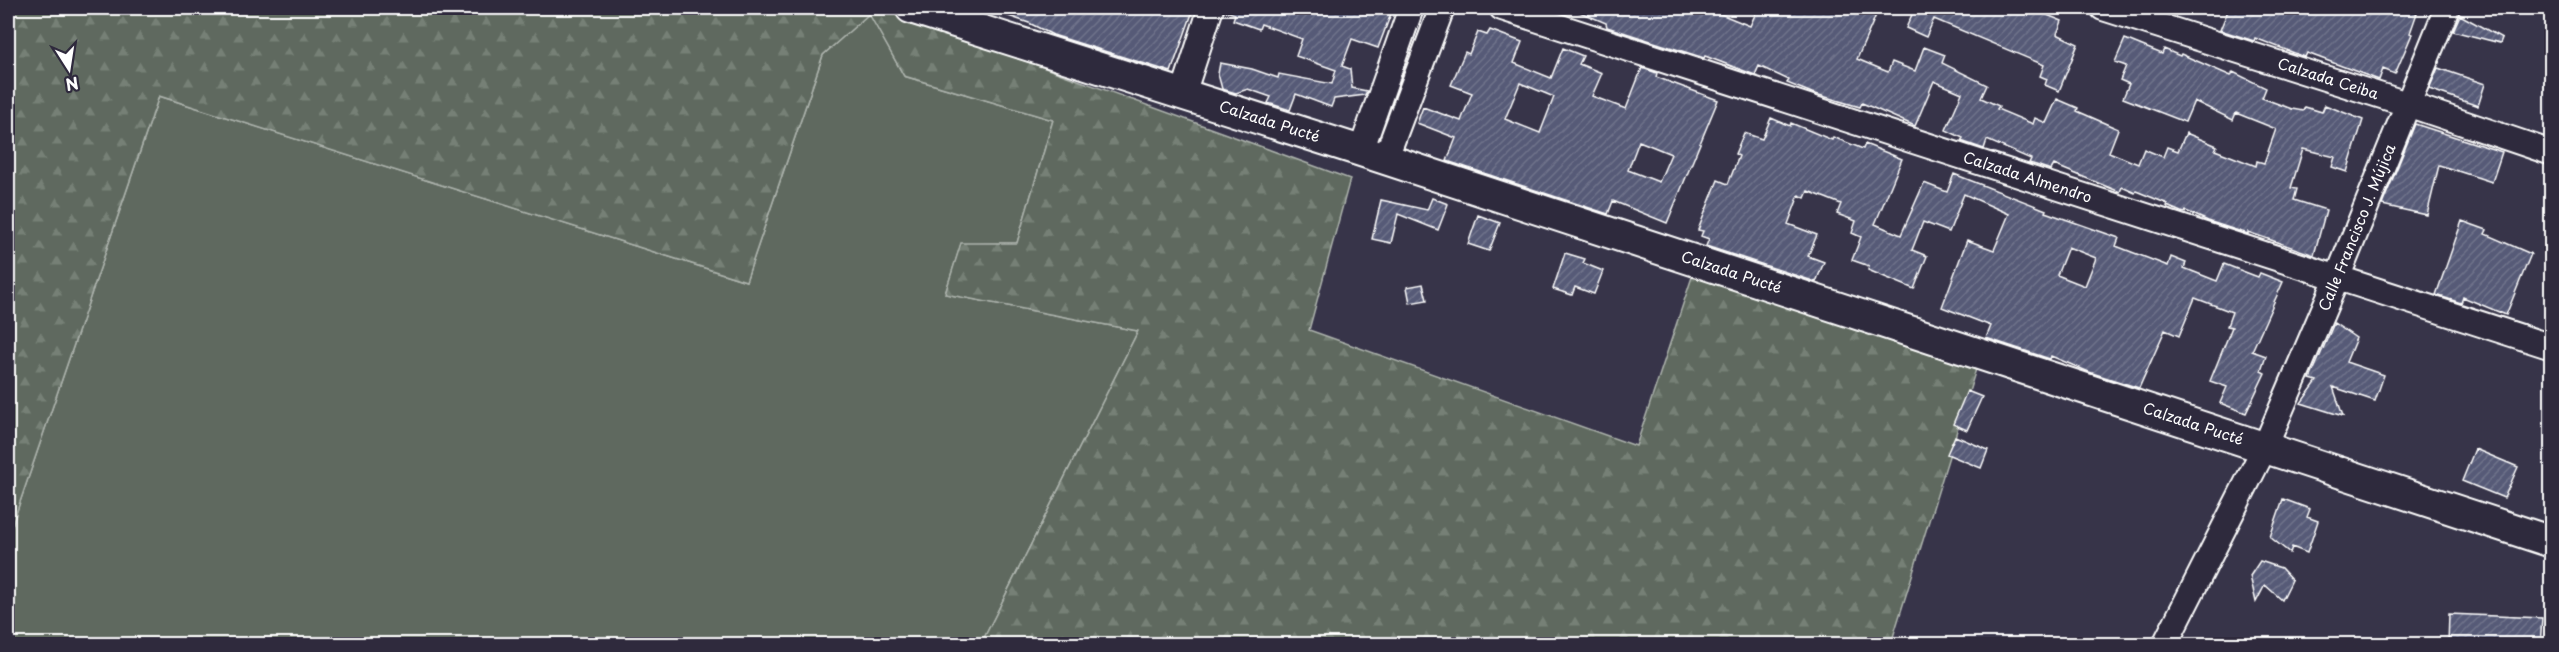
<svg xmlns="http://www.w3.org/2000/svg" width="2559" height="652" font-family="'Playpen Sans',sans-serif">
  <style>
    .grass { fill: #5e695e; stroke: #aeb4ae; stroke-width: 1.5 }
    .forest { fill: url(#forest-firs); stroke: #aeb4ae; stroke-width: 1.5 }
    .building { fill: url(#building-hatch); stroke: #fff; stroke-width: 1.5; fill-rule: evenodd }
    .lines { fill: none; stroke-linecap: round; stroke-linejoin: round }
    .minor-casing { stroke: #fff; stroke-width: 28 }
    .tertiary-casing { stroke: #fff; stroke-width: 34 }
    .minor { stroke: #2f2a3d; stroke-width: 24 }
    .tertiary { stroke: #2f2a3d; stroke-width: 30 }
    .labels { text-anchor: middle; stroke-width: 5; stroke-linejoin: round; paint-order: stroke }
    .street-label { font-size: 15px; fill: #fff; stroke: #2f2a3d }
  </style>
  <defs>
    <pattern id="forest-firs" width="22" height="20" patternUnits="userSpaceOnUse" patternTransform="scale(1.5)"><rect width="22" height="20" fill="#5e695e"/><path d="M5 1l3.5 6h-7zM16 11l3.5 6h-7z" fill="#768076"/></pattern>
    <pattern id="building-hatch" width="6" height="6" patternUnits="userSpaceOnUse" patternTransform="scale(1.5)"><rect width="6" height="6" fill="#575a77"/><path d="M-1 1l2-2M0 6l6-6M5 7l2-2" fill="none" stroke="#70738b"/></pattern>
  </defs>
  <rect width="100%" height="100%" fill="#373449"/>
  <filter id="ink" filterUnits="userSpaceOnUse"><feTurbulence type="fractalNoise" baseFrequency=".0167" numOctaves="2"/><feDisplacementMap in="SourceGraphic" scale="12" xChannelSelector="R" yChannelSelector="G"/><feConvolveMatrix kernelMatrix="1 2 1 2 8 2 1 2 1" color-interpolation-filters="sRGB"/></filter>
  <g filter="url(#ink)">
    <!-- grass -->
    <path class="grass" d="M869 13 904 76 1053 120 1017 243 961 244 945 294 1138 331 981 644H8V537L159 96 746 281 823 55Z"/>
    <!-- forest -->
    <path class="forest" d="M8 8H880L1350 179 1309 330 1636 446 1693 274 1976 369 1893 637 1906 644H981L1138 331 945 294 961 243H1017L1053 120 904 76 869 14 823 55 746 281 159 96 8 537Z"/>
    <!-- building -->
    <path class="building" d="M992 8H1121L1134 12 1136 8H1194L1171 72 1053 35 1029 23 991 10Z
      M1225 8H1381L1392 11 1378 48 1352 39 1342 66 1350 69 1352 88 1367 91 1365 95 1334 99 1331 107 1296 94 1290 110 1268 103 1271 97 1248 89 1236 93 1222 89 1218 74 1220 63 1252 69 1278 78 1279 74 1332 84 1336 70 1296 56 1302 39 1261 24 1259 29 1233 20 1235 14 1225 11Z
      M1570 8H1706L1750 26 1758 8H1879L1857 59 1888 72 1892 62 1915 71 1924 47 1945 55 1942 63 1987 85 1981 98 1999 106 1997 109 2033 124 2035 118 2046 123 2057 99 2078 108 2077 111 2118 129 2109 152 2138 164 2144 149 2163 157 2167 147 2178 151 2186 133 2217 146 2215 150 2256 166 2257 161 2264 163 2276 129 2236 113 2233 120 2194 101 2185 122 2123 98 2129 84 2120 80 2126 66 2115 62 2125 39 2162 54 2164 49 2180 56 2181 54 2231 76 2233 72 2266 88 2262 98 2292 109 2303 111 2305 107 2322 112 2325 105 2363 120 2347 172 2332 167 2335 157 2303 149 2291 188 2297 189 2294 200 2326 210 2314 255 2248 232V234L2208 221 2186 211 2185 213 2181 212 2167 206 2168 204 2136 191 2135 193 2122 187 2120 192 2054 165 2051 170 2036 165 2029 163 2031 159 1987 140 1984 149 1961 141 1963 138 1946 130 1962 93 1934 81 1915 126 1862 103 1860 107 1812 93 1787 83 1789 80 1759 66 1755 75 1705 56 1704 58 1607 27 1606 23Z
      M1907 8H2030L2062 21 2057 34 2078 44 2059 91 2045 85 2047 79 2040 76 2044 65 1934 19 1926 37 1906 28 1914 10Z
      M2229 8H2402L2417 13 2410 33 2412 34 2395 74 2383 69 2379 80 2307 53 2305 57 2255 38 2254 41 2220 30Z
      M2460 15 2502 38 2500 43 2453 31Z
      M1490 30 1522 42 1514 63 1551 78 1563 48 1583 56 1579 64 1602 73 1592 96 1626 109 1642 68 1657 73 1656 77 1718 100 1667 223 1613 201 1608 214 1447 161 1456 138 1417 123 1423 107 1461 121 1472 93 1451 85 1465 52 1469 54 1478 32 1487 35ZM1520 83 1554 97 1540 133 1505 119ZM1639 141 1671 154 1659 182 1628 170Z
      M2438 68 2485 84 2478 106 2429 89Z
      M1771 118 1790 126 1791 123 1832 140 1833 137 1863 149 1865 144 1902 159 1875 224 1901 235 1924 183 1947 192 1954 174 2046 210 2045 212 2119 238 2116 246 2168 266 2171 257 2186 263 2184 268 2217 281 2224 264 2258 277 2260 273 2283 282 2252 351 2266 356 2261 371 2265 373 2246 413 2220 403 2227 387 2210 381 2232 327 2227 326 2232 312 2195 298 2179 336 2165 330 2139 388 2089 372 2051 356 2050 359 1986 338 1991 326 1942 307 1967 240 1994 250 2009 214 1964 194 1949 232 1923 222 1912 250 1927 256 1914 289 1868 270 1869 266 1852 260 1861 237 1852 233 1856 221 1837 214 1841 204 1808 191 1805 198 1799 195 1788 224 1817 235 1808 256 1824 262 1816 282 1706 246 1709 239 1701 236 1703 231 1698 230 1718 180 1728 184 1739 156 1735 154 1744 133 1762 139ZM2068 247 2096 258 2085 286 2057 275Z
      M2415 124 2502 152 2492 182 2439 165 2427 215 2382 205Z
      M1432 198 1448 204 1438 230 1398 214 1391 243 1372 239 1381 200 1427 210Z
      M1478 215 1500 223 1489 251 1468 244Z
      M2462 221 2487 230 2485 234 2531 254 2506 315 2463 297 2461 303 2436 295Z
      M1565 253 1585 259 1583 263 1603 271 1594 294 1575 287 1572 295 1553 289Z
      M1423 284 1427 300 1410 303 1407 287Z
      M2334 323 2356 338 2346 362 2384 375 2375 401 2333 387 2343 416 2301 403 2317 381 2310 379Z
      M1967 391 1982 397 1967 430 1953 424Z
      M1955 436 1988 450 1981 468 1947 454Z
      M2475 449 2518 467 2504 498 2462 481Z
      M2283 499 2310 509 2307 517 2318 521 2307 553 2292 547 2290 553 2270 537Z
      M2260 561 2281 568 2292 580 2282 600 2265 585 2256 602 2250 576Z
      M2449 614 2542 618 2540 645H2448Z"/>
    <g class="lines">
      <!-- minor casing -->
      <g class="minor-casing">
        <g id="minor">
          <path id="s1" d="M1502 8 2552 347"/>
          <path id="s2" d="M2103 8 2407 104 2552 153"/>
          <path d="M1183 94 1211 8"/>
          <path d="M1361 151 1411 8"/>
          <path d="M1385 160 1442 8"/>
          <path id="s3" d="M2165 644 2265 447 2338 276 2447 8"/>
        </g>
      </g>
      <!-- tertiary casing -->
      <g class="tertiary-casing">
        <g id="tertiary">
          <path id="s4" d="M911 8 1361 151 2552 542"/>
        </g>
      </g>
      <!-- minor -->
      <use href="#minor" class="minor"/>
      <!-- tertiary -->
      <use href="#tertiary" class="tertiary"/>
    </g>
  </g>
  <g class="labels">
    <!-- street labels -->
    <g class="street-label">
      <text dy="5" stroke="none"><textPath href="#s2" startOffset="236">Calzada Ceiba</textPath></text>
      <text dy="5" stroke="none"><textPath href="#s4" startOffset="376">Calzada Pucté</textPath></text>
      <text dy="5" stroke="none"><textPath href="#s1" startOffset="552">Calzada Almendro</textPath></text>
      <text dy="5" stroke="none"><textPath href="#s3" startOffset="459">Calle Francisco J. Mújica</textPath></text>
      <text dy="5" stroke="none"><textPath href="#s4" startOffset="862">Calzada Pucté</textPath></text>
      <text dy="5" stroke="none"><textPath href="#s4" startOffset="1348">Calzada Pucté</textPath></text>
    </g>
  </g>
  <!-- margin -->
  <rect width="2559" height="652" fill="none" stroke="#2f2a3d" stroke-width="30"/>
  <rect x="15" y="15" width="2529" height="622" fill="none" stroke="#fff" stroke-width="2" filter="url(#ink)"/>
  <!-- north arrow -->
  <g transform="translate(69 69) rotate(168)" stroke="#2f2a3d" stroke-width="4.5" paint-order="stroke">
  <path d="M0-4.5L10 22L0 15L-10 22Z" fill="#ffffff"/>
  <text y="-9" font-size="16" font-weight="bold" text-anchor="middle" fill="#ffffff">N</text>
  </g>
</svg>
